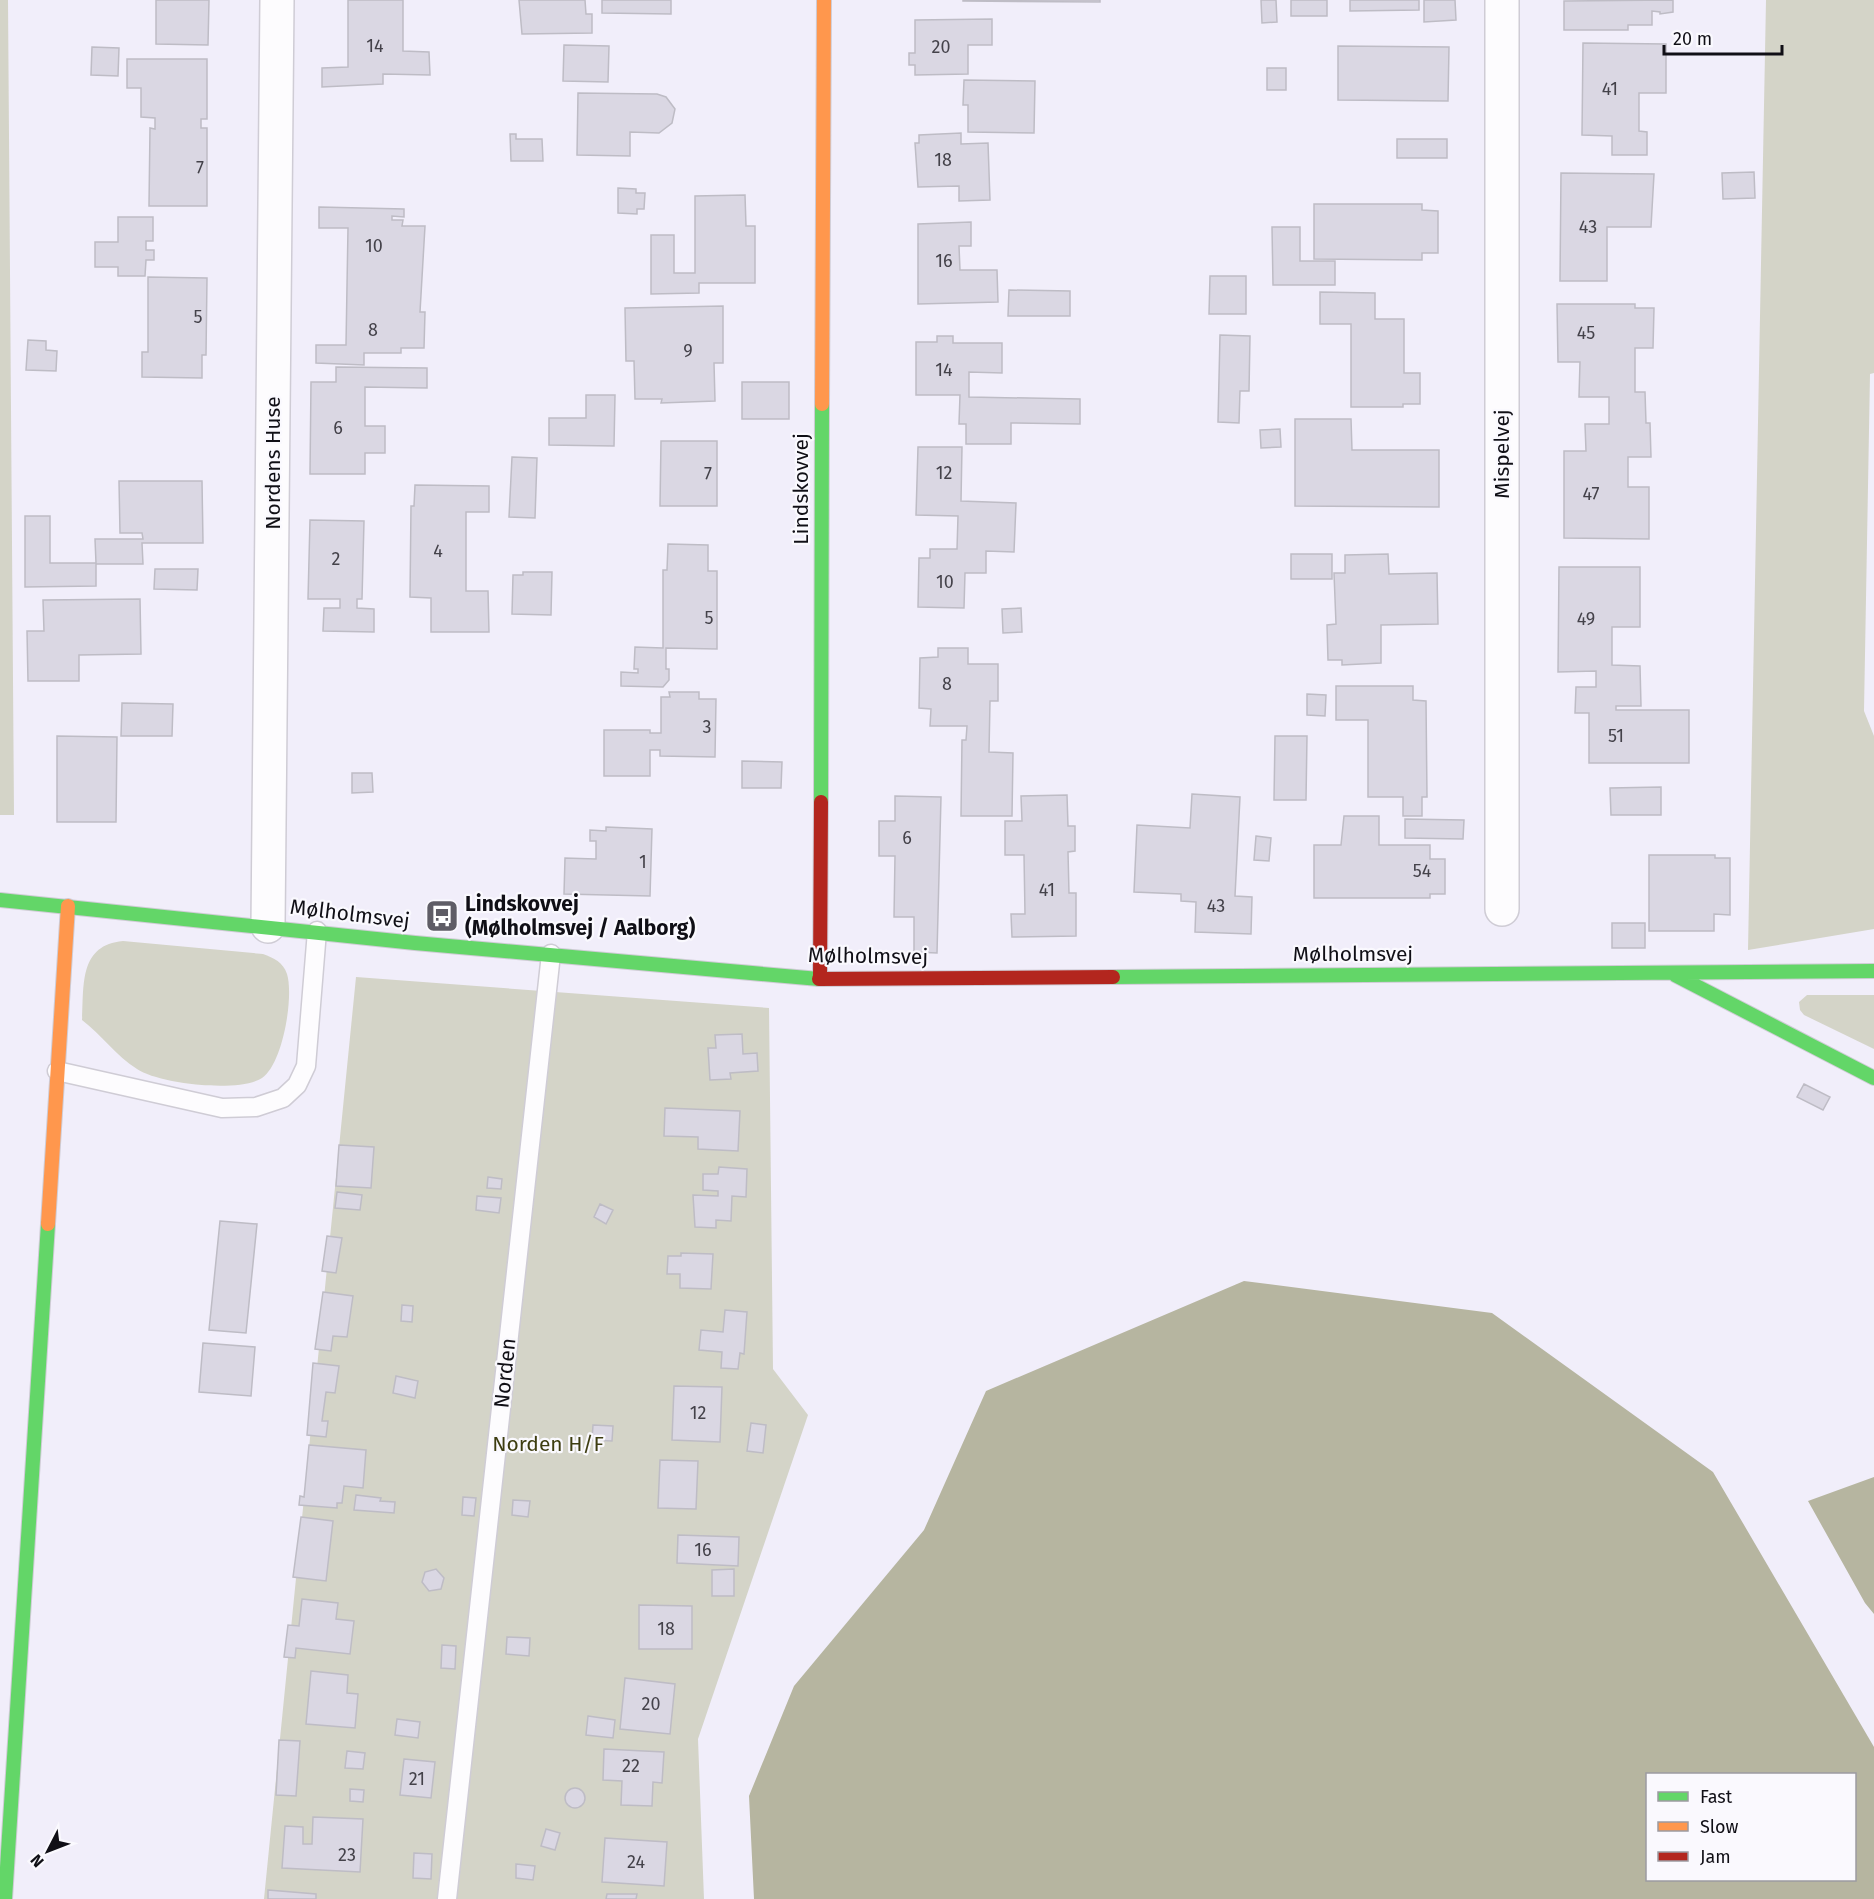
<svg xmlns="http://www.w3.org/2000/svg" width="1874" height="1899" font-family="'Fira Sans',sans-serif">
  <style>
    .green { fill: #d4d4c8 }
    .water { fill: #b6b5a0; fill-rule: evenodd }
    .building { fill: #dad7e3; stroke: #bebcc5; stroke-width: 1.5 }
    .lines { fill: none; stroke-linecap: round; stroke-linejoin: round }
    .lane-casing { stroke: #cfccd5; stroke-width: 21 }
    .street-casing { stroke: #cfccd5; stroke-width: 36 }
    .fast-casing { stroke: #cfccd5; stroke-width: 16 }
    .slow-casing { stroke: #cfccd5; stroke-width: 16 }
    .jam-casing { stroke: #cfccd5; stroke-width: 16 }
    .lane { stroke: #fdfcfe; stroke-width: 18 }
    .street { stroke: #fdfcfe; stroke-width: 33 }
    .fast { stroke: #63d668; stroke-width: 14 }
    .slow { stroke: #ff974d; stroke-width: 14 }
    .jam { stroke: #b3261e; stroke-width: 14 }
    .labels { text-anchor: middle; stroke-width: 4.5; stroke-linejoin: round; paint-order: stroke }
    .number-label { font-size: 18px; fill: #44424a }
    .street-label { font-size: 21px; fill: #100f16; stroke: #faf9fe }
    .poi-label { font-size: 21px; font-weight: bold; fill: #100f16; stroke: #faf9fe; text-anchor: start }
    .park-label { font-size: 21px; fill: #3d3d10; stroke: #faf9fe }
  </style>
  <rect width="100%" height="100%" fill="#f1eefa"/>
  <!-- green -->
  <path class="green" d="M0 0H8L14 815H0Z
    M1766 0H1874V373L1870 374 1864 711 1874 736V929L1748 950Z
    M123 941 263 954C274 958 283 962 287 974 294 996 283 1064 262 1078 239 1093 159 1084 137 1069 116 1056 102 1035 82 1020 84 985 79 945 123 941Z
    M356 977 769 1008 773 1369 808 1415 698 1739 704 1899H264Z
    M1807 995H1874V1049L1804 1015 1800 1010 1799 1002Z"/>
  <!-- water -->
  <path class="water" d="M1244 1281 1492 1313 1713 1472 1874 1747V1899H754L749 1796 794 1686 924 1530 986 1391ZM1854 1774V1880H1648V1774Z
    M1874 1477V1614L1865 1603 1808 1501Z"/>
  <!-- building -->
  <path class="building" d="M156 0H209L208 45 156 44Z
    M348 0H403V51L429 52 430 75 383 74V84L322 87V68L348 67Z
    M519 0H585L586 14H592V33L522 34Z
    M602 0H671V14L602 13Z
    M963 0H1100V2L963 1Z
    M1261 0H1276L1277 22 1262 23Z
    M1291 0H1327V16H1291Z
    M1350 0H1419V10L1350 11Z
    M1424 0H1455L1456 20 1424 22Z
    M1673 0V12L1660 14V12L1652 11V25H1628V30H1564V1Z
    M992 19V45H968V74L915 75V65H909V53H915V20Z
    M1583 43 1666 44V93H1639V131L1647 132V155H1612V136L1582 135Z
    M564 45 609 46 608 82 563 81Z
    M1338 46 1449 47 1448 101 1338 100Z
    M92 47 119 48 118 76 91 75Z
    M127 59H207V119H201V128H207V206H149L150 128 155 129V118L141 117V88H127Z
    M1267 68H1286V90H1267Z
    M964 80 1035 81 1034 133 968 132V105H963Z
    M578 93 657 94 666 97 675 109 672 123 659 133 630 132V156L577 155Z
    M961 133V144L988 143 990 200 959 201V186L918 187 915 143H919V135Z
    M510 134H516V139H542L543 161H511Z
    M1397 139H1447V158H1397Z
    M1754 172 1755 198 1723 199 1722 173Z
    M1561 173 1654 174 1651 227H1607V281H1560Z
    M618 188 636 189V193H645L644 209H637V214L618 213Z
    M745 195 746 226H755V283H699V293L651 294V235H674V273H695V196Z
    M1314 204H1422V210L1438 211V253H1422V260L1314 259Z
    M319 207 404 209V217L392 216V220H403L402 226H425L420 312H425L424 348H401V353H364V365L316 363V345H346L348 228H319Z
    M118 217H153V241H146V250H154V260H146L145 276H118V267H95V242H118Z
    M971 222V246H959L960 270H997L998 302 918 304V224Z
    M1272 227H1300V261H1335V285H1273Z
    M1210 276H1246V314H1209Z
    M148 277 207 278 206 355H202V378L142 377V352H148Z
    M1009 290 1070 291V316H1008Z
    M1320 292 1375 293V319H1404V373H1420V404H1403V407H1351V324H1320Z
    M1557 304H1635V308H1654L1653 348H1635V392H1645L1646 423H1650L1651 457H1628V487H1649V539L1564 538V451H1586L1585 424H1609V397H1579L1580 362H1558Z
    M723 306V363H714L715 401 661 403 662 399H635L634 361H626L625 308Z
    M1220 335 1250 336 1249 391H1240L1239 423 1218 422Z
    M937 336H953V343H1002V373L969 372V397L1080 399V424L1011 423V444H966V424H959L960 395H916V342H937Z
    M28 340 46 341V350L57 351 56 371 26 370Z
    M336 367 427 368V388L365 387V426H385V453H365V474H310L311 382H336Z
    M742 382H789V419H742Z
    M586 395H615L614 446 549 445V418H586Z
    M1295 419H1351L1352 450H1439V507L1295 506Z
    M1280 429 1281 447 1261 448 1260 430Z
    M661 441H717V506H660Z
    M918 447H962L961 501 1016 503 1014 552 986 551V573H965L964 608 918 607 919 558H930V549H957L958 516 916 515Z
    M512 457 537 458 535 518 509 517Z
    M119 481H202L203 543H142L143 564H96V586L25 587V516H50V563H96L95 539H143L142 533H120Z
    M415 485 489 486V512H466V591H488L489 632H431V598L410 597 411 506H414Z
    M310 520 364 521 362 599H357V608L374 609V632L323 631 324 608H340V599H308Z
    M668 544 708 545V571H717V649L666 648V669H669V680L663 687 621 686V672L638 673V669H634L635 647 663 648V570H667Z
    M1291 554H1332V579H1291Z
    M1388 554 1389 574 1437 573 1438 624 1381 625V663L1342 665V660H1328L1327 625 1336 624 1334 573H1345V555Z
    M1559 567H1640V627H1612V665L1640 666 1641 706H1616V710H1689V763H1589V713H1575L1576 687H1596V671L1558 672Z
    M155 569H198L197 590 154 589Z
    M523 572H552L551 615 512 614 513 575H523Z
    M140 599 141 654 79 655V681H28L27 631H44L43 600Z
    M1021 608 1022 632 1003 633 1002 609Z
    M938 648H968V664H998V701H990L989 752 1013 753 1012 816H961L962 740H966L967 726H930L931 709 919 708 920 658 938 657Z
    M1336 686H1413V700L1426 701 1427 797H1422V816H1403V797H1368V720H1336Z
    M669 692H699V699H716L715 757 660 756V750H650V776H604V730H650V733H661V697H670Z
    M1307 694 1326 695 1325 716 1307 715Z
    M122 703 173 704 172 736H121Z
    M57 736 117 737 116 822H57Z
    M1275 736H1307L1306 800H1274Z
    M742 761 782 762 781 788H742Z
    M352 773H372L373 792 352 793Z
    M1661 787V815H1611L1610 788Z
    M1192 794 1240 797 1235 896 1252 897 1251 934 1195 932 1196 902 1181 901V894L1134 892 1137 825 1190 828Z
    M1067 795 1068 826H1075V851L1068 852 1069 893H1076V936L1012 937 1011 914H1025L1024 855H1005V821H1022L1021 796Z
    M895 796 941 797 937 953 914 952V917H894L895 856H879V821H895Z
    M1344 816H1379V845H1430V859H1445V894H1430V898H1314V845H1341Z
    M1405 819 1464 820 1463 839 1405 838Z
    M606 827 652 829 650 896 564 894 565 858 596 859V841H590V830L606 831Z
    M1256 836 1271 838 1269 861 1254 860Z
    M1649 855H1715V858H1730V915L1714 914V931H1649Z
    M1612 923H1645V948H1612Z
    M742 1034 743 1054 757 1053 758 1071 730 1073 731 1079 710 1080 708 1048H716L715 1035Z
    M1804 1084 1830 1097 1823 1110 1797 1097Z
    M665 1108 740 1111 738 1151 698 1149V1137L664 1136Z
    M339 1145 374 1147 371 1188 336 1186Z
    M719 1167 747 1169 746 1197 732 1196 731 1221 716 1220V1228L695 1227 693 1195 718 1196V1191L703 1190V1174H718Z
    M488 1177 502 1179 501 1189 487 1188Z
    M337 1192 362 1195 360 1210 335 1208Z
    M477 1196 501 1198 499 1213 476 1210Z
    M600 1204 613 1210 606 1224 594 1217Z
    M220 1221 257 1224 246 1333 209 1330Z
    M327 1236 342 1238 336 1273 322 1271Z
    M681 1253 713 1254 711 1289 680 1288V1274H667L668 1256H681Z
    M323 1292 353 1296 347 1337 333 1336 331 1351 315 1349Z
    M402 1305 413 1306 412 1322 401 1321Z
    M725 1310 747 1312 744 1354 740 1353 738 1369 721 1368 722 1352 699 1350 701 1330 723 1332Z
    M203 1343 255 1347 251 1396 199 1392Z
    M313 1363 339 1366 335 1393 326 1392 322 1421H328L326 1437 307 1435Z
    M396 1376 418 1381 415 1398 393 1393Z
    M674 1386 722 1387 720 1442 672 1440Z
    M751 1423 766 1425 763 1453 747 1451Z
    M593 1425 613 1426 612 1441 592 1440Z
    M309 1445 366 1450 363 1488 344 1486 342 1503H337V1508L299 1505 300 1496 304 1497Z
    M660 1460 698 1461 696 1509 658 1508Z
    M356 1495 381 1498 380 1501 395 1502 394 1513 354 1510Z
    M463 1497 476 1498 474 1516 462 1515Z
    M513 1500 530 1501 528 1517 512 1515Z
    M301 1517 333 1521 326 1581 293 1577Z
    M678 1535 739 1537 738 1566 677 1563Z
    M436 1569 444 1578 441 1589 429 1591 422 1582 425 1572Z
    M734 1569V1596H712V1570Z
    M302 1599 338 1603 336 1619 354 1621 350 1654 296 1648 295 1658 284 1657 288 1625 299 1626Z
    M639 1605 692 1606V1649H639Z
    M507 1637 530 1638 529 1656 506 1654Z
    M442 1645 456 1646 455 1669 441 1668Z
    M311 1671 348 1675 347 1693 358 1694 355 1728 306 1724Z
    M625 1678 675 1684 670 1734 620 1729Z
    M588 1716 615 1720 613 1738 586 1735Z
    M397 1719 420 1722 418 1738 395 1735Z
    M279 1740 300 1741 296 1796 276 1795Z
    M604 1749 664 1752 662 1783 653 1782 652 1806 621 1805 622 1781 603 1780Z
    M347 1751 365 1753 363 1769 345 1768Z
    M404 1759 435 1762 431 1798 400 1795Z
    M565 1798a10 10 0 1 1 20 0a10 10 0 1 1-20 0Z
    M350 1789 364 1790 363 1802 350 1801Z
    M313 1817 363 1819 360 1872 282 1868 285 1826 303 1827V1844H312Z
    M546 1829 560 1833 555 1850 541 1846Z
    M605 1838 667 1842 664 1886 602 1882Z
    M414 1853 432 1854 431 1879 413 1878Z
    M516 1864 535 1866 533 1880 516 1878Z
    M268 1890 316 1894V1899H268Z
    M607 1894H637L636 1899H606Z"/>
  <g class="lines">
    <!-- lane casing -->
    <g class="lane-casing">
      <path id="lane" d="M57 1071 222 1108 256 1107 283 1098 297 1085 306 1066 317 931
        M447 1899 551 954"/>
    </g>
    <!-- street casing -->
    <g class="street-casing">
      <path id="street" d="M1502 909V0
        M268 926 277 0"/>
    </g>
    <!-- fast casing -->
    <g class="fast-casing">
      <path id="fast" d="M821 802 822 404
        M0 900 415 943 819 979
        M1675 975 1874 1078
        M1113 977 1874 971
        M5 1899 48 1224"/>
    </g>
    <!-- slow casing -->
    <g class="slow-casing">
      <path id="slow" d="M822 404 824 0
        M48 1224 68 906"/>
    </g>
    <!-- jam casing -->
    <g class="jam-casing">
      <path id="jam" d="M819 979 1113 977
        M820 979 821 802"/>
    </g>
    <!-- lane -->
    <use href="#lane" class="lane"/>
    <!-- street -->
    <use href="#street" class="street"/>
    <!-- fast -->
    <use href="#fast" class="fast"/>
    <!-- slow -->
    <use href="#slow" class="slow"/>
    <!-- jam -->
    <use href="#jam" class="jam"/>
  </g>
  <!-- icons -->
  <defs>
    <g id="bus-square" transform="scale(1.725)"><rect x="-9" y="-9" width="18" height="18" rx="4" fill="#5f5d66" stroke="#faf9fe"/><path d="M-5-6H5V4H4V6H2V4H-2V6H-4V4H-5ZM-3.5-4V0h7V-4ZM-3.5 1.2v1.5H-2V1.2ZM2 1.2v1.5H3.5V1.2Z" fill="#fff"/></g>
  </defs>
  <g fill-rule="evenodd">
    <use href="#bus-square" x="442" y="916"/>
  </g>
  <g class="labels">
    <!-- number labels -->
    <g class="number-label">
      <text x="375" y="52">14</text>
      <text x="941" y="53">20</text>
      <text x="1610" y="95">41</text>
      <text x="943" y="166">18</text>
      <text x="200" y="174">7</text>
      <text x="1588" y="233">43</text>
      <text x="374" y="252">10</text>
      <text x="944" y="267">16</text>
      <text x="198" y="323">5</text>
      <text x="373" y="336">8</text>
      <text x="1586" y="339">45</text>
      <text x="688" y="357">9</text>
      <text x="944" y="376">14</text>
      <text x="338" y="434">6</text>
      <text x="944" y="479">12</text>
      <text x="708" y="480">7</text>
      <text x="1591" y="500">47</text>
      <text x="438" y="557">4</text>
      <text x="336" y="565">2</text>
      <text x="945" y="588">10</text>
      <text x="709" y="624">5</text>
      <text x="1586" y="625">49</text>
      <text x="947" y="690">8</text>
      <text x="707" y="733">3</text>
      <text x="1616" y="742">51</text>
      <text x="907" y="844">6</text>
      <text x="643" y="868">1</text>
      <text x="1422" y="877">54</text>
      <text x="1047" y="896">41</text>
      <text x="1216" y="912">43</text>
      <text x="698" y="1419">12</text>
      <text x="703" y="1556">16</text>
      <text x="666" y="1635">18</text>
      <text x="651" y="1710">20</text>
      <text x="631" y="1772">22</text>
      <text x="417" y="1785">21</text>
      <text x="347" y="1861">23</text>
      <text x="636" y="1868">24</text>
    </g>
    <!-- street labels -->
    <g class="street-label">
      <text transform="translate(1502 454) rotate(-90)" y="7">Mispelvej</text>
      <text transform="translate(273 463) rotate(-90)" y="7">Nordens Huse</text>
      <text transform="translate(801 489) rotate(-90)" y="7">Lindskovvej</text>
      <text transform="translate(350 914) rotate(7)" y="7">Mølholmsvej</text>
      <text x="1353" y="961">Mølholmsvej</text>
      <text transform="translate(868 956) rotate(1)" y="7">Mølholmsvej</text>
      <text transform="translate(505 1373) rotate(-84)" y="7">Norden</text>
    </g>
    <!-- poi labels -->
    <g class="poi-label">
      <text x="465" y="911">Lindskovvej<tspan x="465" dy="24">(Mølholmsvej / Aalborg)</tspan></text>
    </g>
    <!-- park labels -->
    <g class="park-label">
      <text x="548" y="1451">Norden H/F</text>
    </g>
  </g>
  <!-- legend -->
  <rect x="1646" y="1773" width="210" height="108" fill="#faf9fe" stroke="#9c9ba1" stroke-width="1.5"/>
  <rect x="1658" y="1792" width="30" height="9" fill="#63d668" stroke="#9c9ba1" stroke-width="1.5"/>
  <text x="1700" y="1803" font-size="18" fill="#100f16">Fast</text>
  <rect x="1658" y="1822" width="30" height="9" fill="#ff974d" stroke="#9c9ba1" stroke-width="1.5"/>
  <text x="1700" y="1833" font-size="18" fill="#100f16">Slow</text>
  <rect x="1658" y="1852" width="30" height="9" fill="#b3261e" stroke="#9c9ba1" stroke-width="1.5"/>
  <text x="1700" y="1863" font-size="18" fill="#100f16">Jam</text>
  <!-- north arrow -->
  <g transform="translate(48 1851) rotate(228)" stroke="#faf9fe" stroke-width="4.5" paint-order="stroke">
  <path d="M0-4.5L10 22L0 15L-10 22Z" fill="#100f16"/>
  <text y="-9" font-size="16" font-weight="bold" text-anchor="middle" fill="#100f16">N</text>
  </g>
  <!-- scale -->
  <path d="M1664 45v9h118v-9" fill="none" stroke="#100f16" stroke-width="3"/>
  <text x="1673" y="45" font-size="18" fill="#100f16" stroke="#faf9fe" stroke-width="4.5" paint-order="stroke">20 m</text>
</svg>
